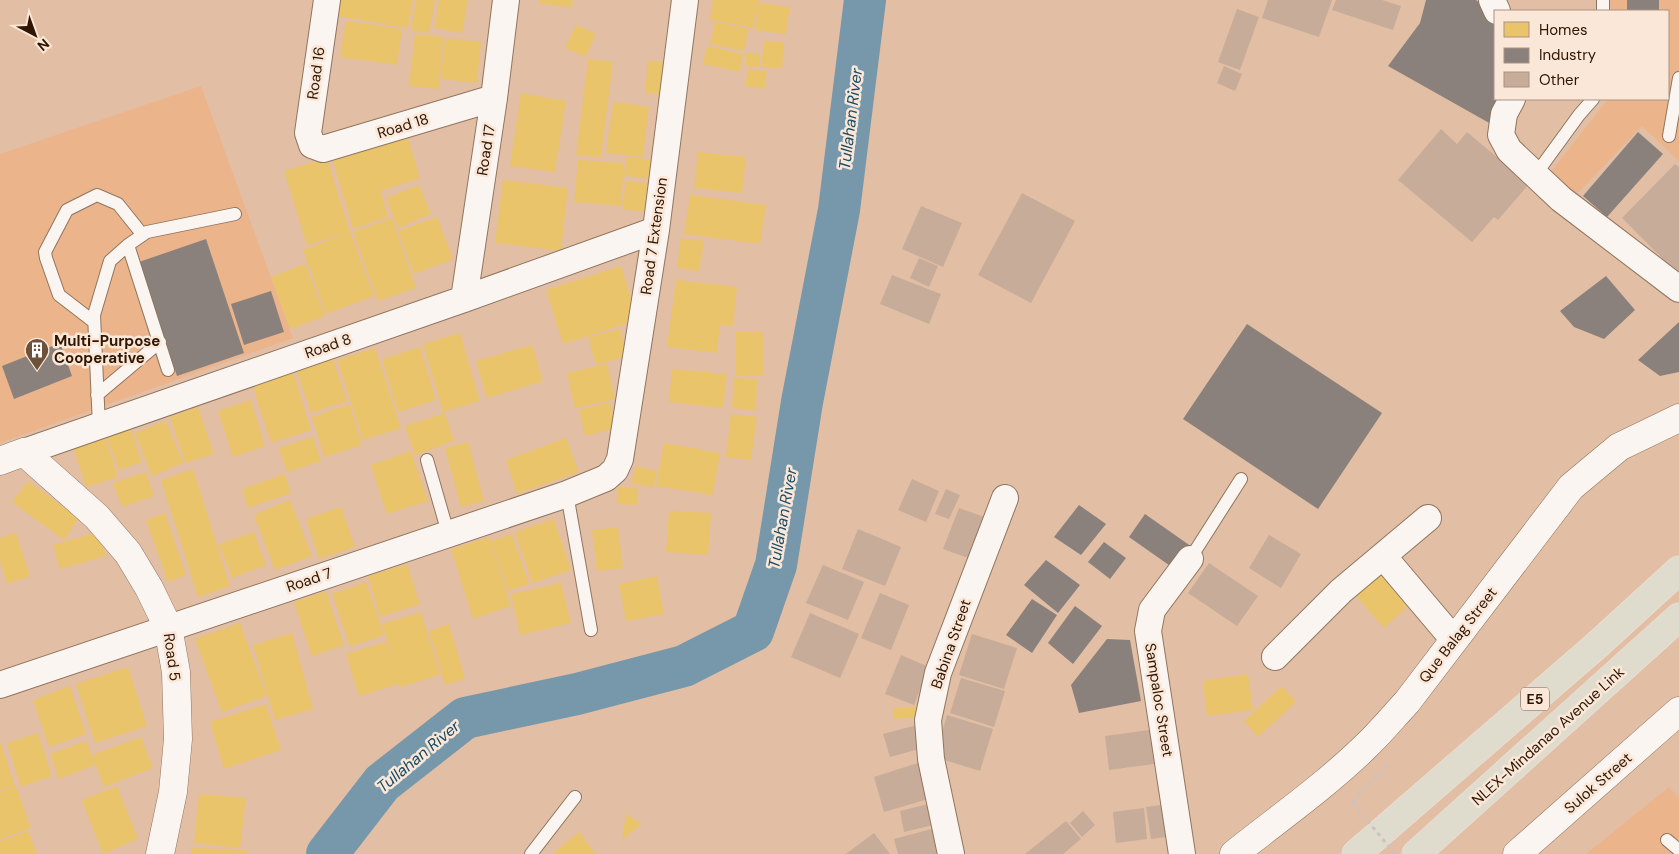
<svg xmlns="http://www.w3.org/2000/svg" width="1679" height="854" font-family="'DM Sans',sans-serif">
  <style>
    .built { fill: #ecb48b }
    .homes { fill: #e9c46a }
    .industry { fill: #8a817c }
    .lines { fill: none; stroke-linecap: round; stroke-linejoin: round }
    .river { stroke: #7698aa; stroke-width: 42 }
    .building { fill: #c7ac99 }
    .service-casing { stroke: #90755e; stroke-width: 14 }
    .minor-casing { stroke: #90755e; stroke-width: 28 }
    .tertiary-casing { stroke: #90755e; stroke-width: 29 }
    .motorway-casing { stroke: #f2e2d6; stroke-width: 29 }
    .path { stroke: #cec3bb; stroke-width: 3; stroke-dasharray: 4 4; stroke-linecap: butt }
    .service { stroke: #fbf5f1; stroke-width: 12 }
    .minor { stroke: #fbf5f1; stroke-width: 26 }
    .tertiary { stroke: #fbf5f1; stroke-width: 28 }
    .motorway { stroke: #dfdcce; stroke-width: 28 }
    .path-bridge { stroke: #cec3bb; stroke-width: 3; stroke-dasharray: 4 4; stroke-linecap: butt }
    .labels { text-anchor: middle; stroke-width: 5; stroke-linejoin: round; paint-order: stroke }
    .shield { fill: #fbe7d8; stroke: #6c5543; stroke-width: 1 }
    .shield-label { font-size: 14px; font-weight: bold; fill: #2e1603 }
    .street-label { font-size: 15px; fill: #2e1603; stroke: #fbe7d8 }
    .poi-label { font-size: 15px; font-weight: bold; fill: #2e1603; stroke: #fbe7d8; text-anchor: start }
    .water-label { font-size: 16px; font-style: italic; fill: #184b66; stroke: #fbe7d8 }
  </style>
  <rect width="100%" height="100%" fill="#e2bea4"/>
  <!-- built -->
  <path class="built" d="M1610 0H1679V161L1642 126 1575 196 1550 173 1608 99H1668V11H1611Z
    M201 86 293 338 0 443V154Z
    M1669 787 1679 798V854H1586Z"/>
  <!-- homes -->
  <path class="homes" d="M340 0H413L408 28 337 16Z
    M416 0H435L429 33 411 30Z
    M439 0H468L462 33 434 28Z
    M539 0H573L572 7 539 4Z
    M713 0H759L754 28 710 20Z
    M759 3 790 7 786 34 756 30Z
    M346 21 402 29 397 65 340 57Z
    M715 22 749 29 744 51 710 44Z
    M576 25 596 34 586 57 565 48Z
    M415 34 443 37 439 89 409 86Z
    M445 38 481 42 477 83 441 79Z
    M764 41 784 42 782 69 761 67Z
    M707 46 743 54 740 72 703 64Z
    M746 53 760 54 759 67 746 66Z
    M588 59 613 62 601 158 576 155Z
    M648 61 671 62 669 95 645 93Z
    M748 69 767 72 764 89 745 86Z
    M521 93 566 101 555 172 510 166Z
    M613 102 649 107 643 157 606 153Z
    M406 132 420 178 381 191 388 217 353 229 331 155Z
    M698 152 746 157 742 193 694 188Z
    M626 157 654 160 652 179 624 176Z
    M327 158 350 232 307 245 284 171Z
    M578 160 624 163 621 206 574 202Z
    M503 180 568 188 561 251 495 243Z
    M626 181 656 184 653 213 622 209Z
    M419 185 431 214 398 228 386 198Z
    M690 195 766 205 760 244 684 234Z
    M437 217 453 259 414 274 398 231Z
    M392 218 416 288 378 301 353 232Z
    M350 232 374 296 326 314 303 250Z
    M681 238 704 241 699 271 677 268Z
    M305 264 325 316 290 329 271 277Z
    M621 266 638 320 563 344 546 290Z
    M676 280 737 287 733 326 720 325 717 353 667 347Z
    M620 329 627 356 596 365 588 337Z
    M736 331H764V376H736Z
    M460 333 480 401 443 412 423 344Z
    M532 345 543 381 487 398 476 361Z
    M420 347 436 400 398 412 382 359Z
    M375 348 401 428 363 440 337 360Z
    M332 357 347 401 311 413 296 369Z
    M607 364 615 399 575 408 567 373Z
    M292 368 311 430 271 443 251 381Z
    M672 369 727 374 723 408 669 402Z
    M734 378 757 379 756 410 732 408Z
    M251 400 265 446 233 457 218 411Z
    M610 402 616 428 585 436 579 410Z
    M349 404 362 445 324 457 312 417Z
    M198 407 214 454 185 463 170 417Z
    M445 413 454 441 415 455 405 426Z
    M731 414 757 417 751 460 726 457Z
    M166 421 183 463 152 476 135 433Z
    M130 426 142 462 119 470 106 435Z
    M104 433 118 477 86 487 72 444Z
    M313 437 321 461 287 472 279 448Z
    M566 438 579 472 517 494 506 460Z
    M468 442 484 501 461 507 445 448Z
    M664 443 720 453 713 495 656 486Z
    M411 451 428 501 387 514 371 465Z
    M636 466 657 471 653 488 631 483Z
    M193 469 230 586 198 597 161 480Z
    M146 472 154 496 122 507 113 483Z
    M285 474 291 493 248 508 242 489Z
    M28 481 79 518 64 540 12 502Z
    M618 487 638 488 637 505 617 504Z
    M290 500 312 556 275 570 254 515Z
    M341 507 355 547 319 559 306 519Z
    M669 511 711 513 708 555 666 552Z
    M165 513 186 575 168 582 146 520Z
    M554 519 571 570 532 583 515 532Z
    M618 527 623 568 597 571 592 530Z
    M99 532 106 556 60 569 53 545Z
    M254 532 266 565 232 578 219 544Z
    M16 533 30 576 7 584 0 561V538Z
    M512 534 529 584 508 591 491 541Z
    M489 537 511 606 473 619 451 549Z
    M407 564 420 604 380 617 368 576Z
    M1376 566 1410 604 1384 628 1350 589Z
    M657 576 664 614 626 621 619 584Z
    M366 582 384 635 350 647 332 594Z
    M561 583 571 623 520 635 511 594Z
    M326 591 344 645 312 656 294 602Z
    M421 612 440 675 400 687 399 684 359 696 346 654 386 642 393 662 382 624Z
    M240 623 267 696 222 712 195 639Z
    M449 624 465 679 445 685 429 631Z
    M292 633 313 709 275 720 253 645Z
    M128 667 147 726 95 743 76 684Z
    M1248 674 1253 710 1207 716 1203 681Z
    M70 686 86 734 49 747 33 700Z
    M1282 686 1296 702 1258 737 1244 721Z
    M924 702 918 717 893 719V708L913 707Z
    M266 704 281 750 224 769 210 722Z
    M38 733 52 776 21 787 7 743Z
    M141 737 153 768 104 787 92 755Z
    M0 741 15 786 0 790Z
    M86 741 95 765 59 779 50 754Z
    M16 786 31 828 0 839V792Z
    M117 786 138 839 103 854 82 800Z
    M199 794 246 798 240 848 194 843Z
    M626 814 642 824 622 840Z
    M28 831 37 854H0V841Z
    M579 832 596 854H554L553 853Z
    M192 848 247 850V854H191Z"/>
  <!-- industry -->
  <path class="industry" d="M1426 0H1476L1489 11 1495 26V99H1507L1491 124 1388 66 1420 23Z
    M1627 0H1659V11H1627Z
    M1638 132 1663 154 1607 217 1583 196Z
    M206 239 244 353 177 376 139 262Z
    M1606 276 1635 310 1604 339 1574 327 1560 311Z
    M271 291 284 332 244 345 231 304Z
    M1679 322V372L1660 376 1638 360Z
    M1247 324 1382 413 1318 509 1183 419Z
    M60 343 72 376 14 399 2 366Z
    M1079 505 1106 524 1081 555 1054 537Z
    M1145 514 1192 547 1176 570 1129 537Z
    M1104 542 1126 558 1110 579 1088 562Z
    M1046 560 1080 585 1058 613 1024 585Z
    M1032 599 1057 615 1032 653 1006 635Z
    M1075 606 1102 626 1073 664 1048 643Z
    M1107 639 1130 640 1141 701 1079 713 1071 685Z"/>
  <g class="lines">
    <!-- river -->
    <path class="river" d="M327 854 382 783 465 718 577 694 684 666 753 631 776 565 802 402 839 210 865 0"/>
  </g>
  <!-- building -->
  <path class="building" d="M1268 0H1332L1319 37 1262 18Z
    M1336 0H1382L1401 6 1393 30 1332 10Z
    M1237 9 1259 17 1240 70 1218 62Z
    M1224 66 1242 74 1235 91 1217 83Z
    M1441 129 1457 144 1467 132 1529 184 1498 220 1494 217 1472 242 1398 180Z
    M1675 164 1679 167V275L1622 218Z
    M1022 193 1075 221 1031 303 978 275Z
    M921 206 962 223 943 267 902 249Z
    M919 258 938 266 929 287 910 278Z
    M892 275 941 294 929 324 880 304Z
    M912 479 939 491 926 522 898 510Z
    M946 489 960 495 949 519 935 514Z
    M959 508 987 518 971 559 943 549Z
    M858 529 901 547 885 586 842 569Z
    M1269 535 1301 554 1281 588 1249 568Z
    M1209 563 1258 596 1237 626 1188 593Z
    M823 565 864 582 848 620 806 603Z
    M880 593 909 605 891 650 861 638Z
    M810 613 859 634 840 678 791 657Z
    M972 634 1017 648 1004 689 959 675Z
    M901 655 929 667 914 705 885 694Z
    M961 678 1005 691 994 727 950 713Z
    M947 715 993 729 980 771 935 757Z
    M917 725 923 748 890 757 883 734Z
    M1157 729 1161 763 1109 770 1105 736Z
    M924 761 935 797 884 812 874 777Z
    M933 803 937 824 904 832 900 811Z
    M1169 804 1173 836 1151 839 1146 807Z
    M1144 808 1147 839 1116 843 1113 812Z
    M1083 811 1095 825 1082 837 1070 823Z
    M1066 821 1081 839 1063 854H1025Z
    M939 827 947 854H898L894 839Z
    M874 833 890 854H846Z"/>
  <g class="lines">
    <!-- service casing -->
    <g class="service-casing">
      <path id="service" d="M1603 0V11
        M1669 136 1679 78
        M1536 174 1579 115 1593 99
        M128 245 168 370
        M94 322 59 295 46 258 45 252 67 210 97 195 118 204 142 234
        M97 395 160 342
        M99 426 94 315 110 261 128 245 147 232 235 214
        M427 460 448 533
        M567 494 591 630
        M1190 559 1241 479
        M1667 840 1679 850
        M531 854 575 797"/>
    </g>
    <!-- minor casing -->
    <g class="minor-casing">
      <path id="minor" d="M327 0 308 133 312 145 323 149 494 98
        M1492 0 1497 11
        M1512 99 1504 114 1501 135 1509 150 1561 199 1679 289
        M464 299 494 98 506 0
        M24 452 464 299 656 230
        M1383 556 1454 640
        M1275 657 1341 591 1428 518
        M0 685 567 494 606 478 615 470 620 459 656 230 685 0
        M951 854 931 759 928 720 938 673 1005 498
        M1182 854 1148 631 1152 610 1190 559"/>
    </g>
    <!-- tertiary casing -->
    <g class="tertiary-casing">
      <path id="tertiary" d="M0 461 24 452 97 517 128 553 149 588 168 627 176 672 178 739 173 792 160 854
        M1234 854C1278 819 1325 786 1365 747 1380 733 1393 717 1407 702L1571 487 1619 447 1679 418
        M1517 854 1679 711"/>
    </g>
    <!-- motorway casing -->
    <g class="motorway-casing">
      <path id="motorway" d="M1356 854 1597 645 1679 570
        M1416 854 1679 617"/>
    </g>
    <!-- path -->
    <path class="path" d="M1352 802 1387 767 1383 763"/>
    <!-- service -->
    <use href="#service" class="service"/>
    <!-- minor -->
    <use href="#minor" class="minor"/>
    <!-- tertiary -->
    <use href="#tertiary" class="tertiary"/>
    <!-- motorway -->
    <use href="#motorway" class="motorway"/>
    <!-- path-bridge -->
    <path class="path-bridge" d="M1352 802 1395 854"/>
  </g>
  <!-- icons -->
  <defs>
    <g id="building-pin" transform="scale(1.25)"><path d="M0 17L-7.5 6A9.5 9.5 0 1 1 7.5 6Z" fill="#6d513b" stroke="#fbe7d8"/><path d="M-4-6H4V6H1V3H-1V6H-4ZM-2.5-4.3h1.7v1.8h-1.7ZM.8-4.3h1.7v1.8H.8ZM-2.5-1h1.7V.8h-1.7ZM.8-1h1.7V.8H.8Z" fill="#fff"/></g>
  </defs>
  <g fill-rule="evenodd">
    <use href="#building-pin" x="37" y="350"/>
  </g>
  <g class="labels">
    <!-- shield labels -->
    <rect class="shield" x="1521" y="687.5" width="28" height="23" rx="4"/>
    <g class="shield-label">
      <text x="1535" y="704">E5</text>
    </g>
    <!-- street labels -->
    <g class="street-label">
      <text transform="translate(316 73) rotate(-82)" y="5">Road 16</text>
      <text transform="translate(403 126) rotate(-17)" y="5">Road 18</text>
      <text transform="translate(486 150) rotate(-81)" y="5">Road 17</text>
      <text transform="translate(654 236) rotate(-82)" y="5">Road 7 Extension</text>
      <text transform="translate(328 346) rotate(-19)" y="5">Road 8</text>
      <text transform="translate(309 580) rotate(-19)" y="5">Road 7</text>
      <text transform="translate(1458 635) rotate(-52)" y="5">Que Balag Street</text>
      <text transform="translate(951 644) rotate(-71)" y="5">Babina Street</text>
      <text transform="translate(172 657) rotate(82)" y="5">Road 5</text>
      <text transform="translate(1159 700) rotate(81)" y="5">Sampaloc Street</text>
      <text transform="translate(1548 736) rotate(-42)" y="5">NLEX-Mindanao Avenue Link</text>
      <text transform="translate(1598 783) rotate(-41)" y="5">Sulok Street</text>
    </g>
    <!-- poi labels -->
    <g class="poi-label">
      <text x="54" y="346">Multi-Purpose<tspan x="54" dy="17">Cooperative</tspan></text>
    </g>
    <!-- water labels -->
    <g class="water-label">
      <text transform="translate(850 119) rotate(-83)" y="6">Tullahan River</text>
      <text transform="translate(782 518) rotate(-80)" y="6">Tullahan River</text>
      <text transform="translate(418 756) rotate(-40)" y="6">Tullahan River</text>
    </g>
  </g>
  <!-- legend -->
  <rect x="1494" y="10" width="175" height="90" fill="#fbe7d8" stroke="#a99383"/>
  <rect x="1504" y="22" width="25" height="15" fill="#e9c46a" stroke="#a99383"/>
  <text x="1539" y="35" font-size="15" fill="#2e1603">Homes</text>
  <rect x="1504" y="48" width="25" height="15" fill="#8a817c" stroke="#a99383"/>
  <text x="1539" y="60" font-size="15" fill="#2e1603">Industry</text>
  <rect x="1504" y="72" width="25" height="15" fill="#c7ac99" stroke="#a99383"/>
  <text x="1539" y="85" font-size="15" fill="#2e1603">Other</text>
  <!-- north arrow -->
  <g transform="translate(35 35) rotate(139)" stroke="#fbe7d8" stroke-width="4" paint-order="stroke">
  <path d="M0-4L9 19L0 12L-9 19Z" fill="#2e1603"/>
  <text y="-8" font-size="14" font-weight="bold" text-anchor="middle" fill="#2e1603">N</text>
  </g>
</svg>
